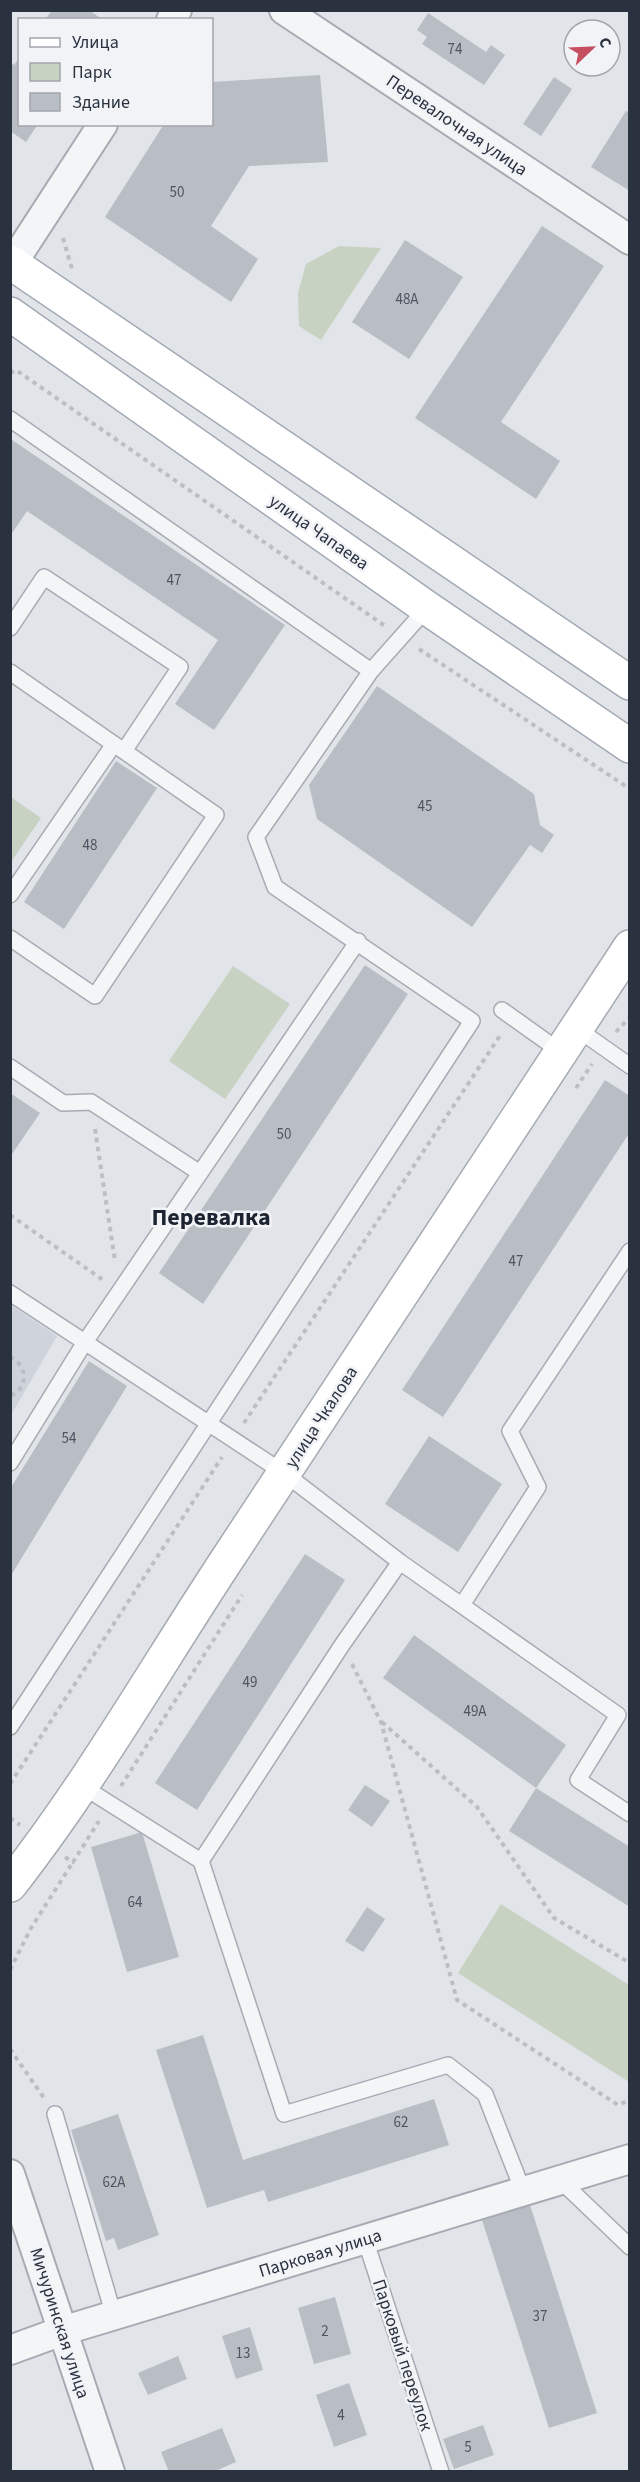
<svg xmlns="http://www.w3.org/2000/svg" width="640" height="2482" font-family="'Source Sans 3',sans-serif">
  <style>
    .built { fill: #cfd3db }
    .green { fill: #c7d2c3 }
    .building { fill: #b9bec5 }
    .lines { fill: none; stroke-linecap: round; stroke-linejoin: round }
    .lane-casing { stroke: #a6abb3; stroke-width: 18 }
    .street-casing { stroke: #a6abb3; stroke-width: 32 }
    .secondary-casing { stroke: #a6abb3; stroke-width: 36 }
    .primary-casing { stroke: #a1a9b4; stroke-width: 36 }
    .path { stroke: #bbbec4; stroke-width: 4; stroke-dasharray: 4.5 4.5; stroke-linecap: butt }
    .lane { stroke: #f4f5f7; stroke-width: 15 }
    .street { stroke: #f4f5f7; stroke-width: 28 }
    .secondary { stroke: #fff; stroke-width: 33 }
    .primary { stroke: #fff; stroke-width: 33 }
    .labels { text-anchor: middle; stroke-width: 5; stroke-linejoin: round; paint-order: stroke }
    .number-label { font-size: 15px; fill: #4e5561 }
    .street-label { font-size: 18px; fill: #2a3240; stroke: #f1f3f6 }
    .district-label { font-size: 24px; font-weight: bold; fill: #1d2431; stroke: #f1f3f6 }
  </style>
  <rect width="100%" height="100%" fill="#e1e4e9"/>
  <!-- built -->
  <path class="built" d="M11 1305 57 1336 11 1415Z"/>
  <!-- green -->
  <path class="green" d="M339 246 381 248 321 340 299 326 298 293 306 264Z
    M11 797 41 818 11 862Z
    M233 966 290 1004 225 1099 169 1061Z
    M501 1904 629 1985V2082L458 1973Z"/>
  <!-- building -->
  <path class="building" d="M52 10H89L103 20H45Z
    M428 13 486 52 491 45 505 55 484 85 422 44 427 37 417 30Z
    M20 57V124H38L26 142 10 131V62L14 65Z
    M320 75 328 162 249 166 211 226 258 259 231 302 105 217 164 124H212V82Z
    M554 77 572 89 541 136 523 124Z
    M626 111 630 113V191L591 167Z
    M542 226 604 266 501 422 560 461 536 499 415 418Z
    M405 240 463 277 409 359 352 322Z
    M12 440 285 625 214 730 175 704 218 640 27 511 10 536Z
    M377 686 534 794 540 825 554 835 542 853 530 845 472 927 317 819 309 785Z
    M116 761 157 788 64 929 24 902Z
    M365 965 408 994 203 1304 159 1273Z
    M605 1080 630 1096V1132L443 1417 402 1390Z
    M10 1093 40 1113 10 1157Z
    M89 1361 127 1386 10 1577V1489Z
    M429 1436 502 1484 458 1552 385 1504Z
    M305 1554 345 1580 197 1810 155 1783Z
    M414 1635 566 1745 536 1788 383 1678Z
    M365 1785 390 1801 372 1827 348 1810Z
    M536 1788 630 1847V1907L509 1831Z
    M142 1832 179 1957 127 1972 91 1847Z
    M367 1907 385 1919 363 1952 345 1941Z
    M203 2035 243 2160 434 2099 449 2145 268 2202 264 2190 207 2208 156 2050Z
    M118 2114 159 2235 118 2250 114 2238 106 2241 71 2130Z
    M530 2205 597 2413 549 2428 482 2220Z
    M335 2297 351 2354 314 2364 298 2308Z
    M250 2327 263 2370 236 2379 222 2336Z
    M178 2356 187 2379 148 2395 138 2373Z
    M349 2383 367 2435 334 2447 316 2395Z
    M483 2425 494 2455 454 2469 443 2439Z
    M222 2428 236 2462 213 2472H169L161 2452Z"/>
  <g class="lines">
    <!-- lane casing -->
    <g class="lane-casing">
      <path id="lane" d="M10 419 371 671 427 608
        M10 628 44 577 180 667 124 751
        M10 672 216 815 95 996 10 938
        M10 895 114 744
        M502 1010 561 1052
        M576 1028 630 1066
        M10 1067 63 1103 91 1102 200 1173
        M10 1293 284 1473 400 1562 618 1715 578 1780 630 1814
        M10 1463 85 1342 358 941
        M462 1605 538 1487 510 1431 630 1251
        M10 1727 472 1021 275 887 256 837 371 671
        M82 1786 201 1861 342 1645 400 1562
        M201 1861 284 2114 448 2065 485 2094 523 2191
        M55 2114 114 2316
        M560 2180 630 2247
        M365 2239 441 2472"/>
    </g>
    <!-- street casing -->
    <g class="street-casing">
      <path id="street" d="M284 10 630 240
        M171 20 177 10
        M12 264 103 124
        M10 2174 110 2472
        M10 2350 62 2331 630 2159"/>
    </g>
    <!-- secondary casing -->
    <g class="secondary-casing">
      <path id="secondary" d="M10 1885C90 1783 155 1669 226 1561 361 1356 495 1152 630 947"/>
    </g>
    <!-- primary casing -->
    <g class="primary-casing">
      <path id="primary" d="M10 262 630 683
        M10 314 427 608 630 746"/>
    </g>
    <!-- path -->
    <path class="path" d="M63 238 72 269
      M10 373 16 370 385 626
      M419 649 630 789
      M616 1032 630 1017
      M576 1088 592 1064
      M95 1129 115 1261
      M10 1215 103 1280
      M10 1357C28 1365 29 1388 10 1396
      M244 1423 501 1034
      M352 1664 381 1722 457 2000 618 2105 630 2100
      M382 1722 477 1807 554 1918 630 1963
      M10 1784 222 1457
      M121 1786 242 1595
      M10 1818 20 1825
      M65 1857 73 1862 99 1821
      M10 1970 31 1928 73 1862
      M10 2049 44 2098"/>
    <!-- lane -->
    <use href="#lane" class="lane"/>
    <!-- street -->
    <use href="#street" class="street"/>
    <!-- secondary -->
    <use href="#secondary" class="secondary"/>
    <!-- primary -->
    <use href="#primary" class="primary"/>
  </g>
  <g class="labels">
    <!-- number labels -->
    <g class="number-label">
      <text x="455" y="54">74</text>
      <text x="177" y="197">50</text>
      <text x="407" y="304">48А</text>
      <text x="174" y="585">47</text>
      <text x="425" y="811">45</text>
      <text x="90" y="850">48</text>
      <text x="284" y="1139">50</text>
      <text x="516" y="1266">47</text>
      <text x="69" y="1443">54</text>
      <text x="250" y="1687">49</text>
      <text x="475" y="1716">49А</text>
      <text x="135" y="1907">64</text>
      <text x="401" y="2127">62</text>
      <text x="114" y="2187">62А</text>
      <text x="540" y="2321">37</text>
      <text x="325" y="2336">2</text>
      <text x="243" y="2358">13</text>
      <text x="341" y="2420">4</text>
      <text x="468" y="2452">5</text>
    </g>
    <!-- street labels -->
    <g class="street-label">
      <text transform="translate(457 125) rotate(34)" y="6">Перевалочная улица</text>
      <text transform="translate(319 532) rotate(35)" y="6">улица Чапаева</text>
      <text transform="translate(321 1417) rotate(-57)" y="6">улица Чкалова</text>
      <text transform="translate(320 2253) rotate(-17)" y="6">Парковая улица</text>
      <text transform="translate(60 2323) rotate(72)" y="6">Мичуринская улица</text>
      <text transform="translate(403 2355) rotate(72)" y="6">Парковый переулок</text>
    </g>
    <!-- district labels -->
    <g class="district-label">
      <text x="211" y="1225">Перевалка</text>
    </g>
  </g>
  <!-- border -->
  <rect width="640" height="2482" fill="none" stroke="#2a3240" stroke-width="24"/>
  <!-- legend -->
  <rect x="18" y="18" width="195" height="108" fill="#f1f3f6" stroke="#a1a6ad" stroke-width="1.5"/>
  <rect x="30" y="38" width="30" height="9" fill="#ffffff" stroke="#a1a6ad" stroke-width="1.5"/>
  <text x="72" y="48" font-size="18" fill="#2a3240">Улица</text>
  <rect x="30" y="63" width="30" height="18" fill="#c7d2c3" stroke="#a1a6ad" stroke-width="1.5"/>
  <text x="72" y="78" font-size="18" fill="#2a3240">Парк</text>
  <rect x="30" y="93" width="30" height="18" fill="#b9bec5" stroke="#a1a6ad" stroke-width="1.5"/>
  <text x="72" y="108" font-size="18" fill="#2a3240">Здание</text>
  <!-- north arrow -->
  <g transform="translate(592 48) rotate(67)"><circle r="28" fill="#f1f3f6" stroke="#a1a6ad" stroke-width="1.5"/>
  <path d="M0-4.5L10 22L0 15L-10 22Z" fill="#c64e61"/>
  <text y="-9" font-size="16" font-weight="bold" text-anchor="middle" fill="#2a3240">С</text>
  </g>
</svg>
